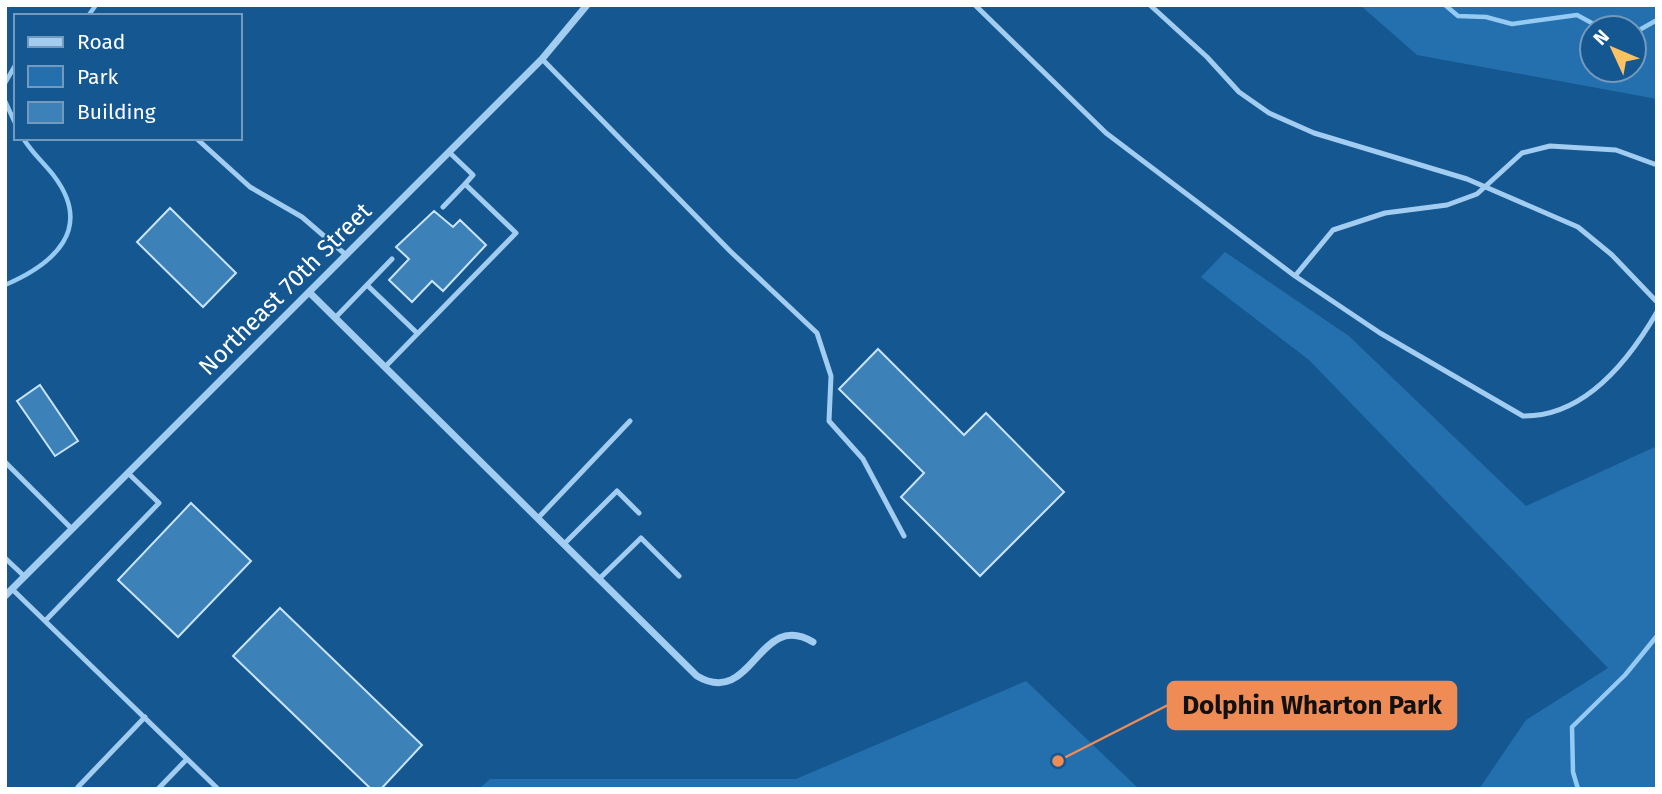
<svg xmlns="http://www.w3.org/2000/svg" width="1662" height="794" font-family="'Fira Sans',sans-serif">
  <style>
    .green { fill: #2470ae; fill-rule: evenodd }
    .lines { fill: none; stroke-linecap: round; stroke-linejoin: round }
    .stream { stroke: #95caf3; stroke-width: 4.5 }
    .building { fill: #3d81b9; stroke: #c9e5fc; stroke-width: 2 }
    .lane { stroke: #a2cdf1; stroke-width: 5 }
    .street { stroke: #a2cdf1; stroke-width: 7 }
    .labels { text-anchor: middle; stroke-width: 5; stroke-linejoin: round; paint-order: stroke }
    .street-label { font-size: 24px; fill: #fff; stroke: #155791 }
    .leader { fill: none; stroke: #ef8b55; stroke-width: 2.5 }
    .callout-dot { fill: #ef8b55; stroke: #155791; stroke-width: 2.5 }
    .callout { fill: #ef8b55; stroke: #ef8b55; stroke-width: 2.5 }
    .callout-label { font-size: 26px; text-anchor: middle; font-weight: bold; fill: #111 }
  </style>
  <rect width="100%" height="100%" fill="#155791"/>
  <!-- green -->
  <path class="green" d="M1360 5H1657V99L1417 55ZM1592 28H1634V70H1592Z
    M1225 252 1349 336 1526 506 1657 446V789H1479L1526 720 1608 668 1309 360 1201 277Z
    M1026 681 1139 789H479L490 779H796Z"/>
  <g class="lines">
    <!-- stream -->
    <path class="stream" d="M1445 5 1458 16 1486 17 1512 24 1577 15 1601 28
      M88 16 96 5
      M1634 33 1657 20
      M5 83 16 64
      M5 101 16 125
      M5 285C54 264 94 229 54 176 44 163 32 153 23 138
      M1578 789 1573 772 1572 727 1625 675 1657 636"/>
  </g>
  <!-- building -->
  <path class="building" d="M170 208 236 273 203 307 137 242Z
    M434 211 453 227 460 220 486 245 443 291 432 281 412 302 389 280 409 259 396 247Z
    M878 349 964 435 986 413 1064 492 980 576 901 497 924 473 839 389Z
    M40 385 78 441 55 456 17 401Z
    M191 503 251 561 178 637 118 580Z
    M280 608 422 745 381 789H371L233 656Z"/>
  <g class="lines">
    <!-- lane -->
    <path class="lane" d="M975 5 1106 133 1295 276 1380 333 1523 416C1584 417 1628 362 1657 312
      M1150 5 1207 57 1239 92 1269 113 1314 133 1467 179 1578 227 1612 255 1657 302
      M542 59 730 251 817 333 831 376 829 421 863 459 904 536
      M196 138 250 187 302 217 346 255
      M443 207 465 184
      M1295 276 1333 230 1385 213 1447 205 1477 194 1522 153 1550 146 1616 150 1657 165
      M367 285 417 333
      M335 318 392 259
      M385 367 516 233 465 184 473 175 449 152
      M5 462 72 529
      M538 518 630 421
      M564 544 617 491 639 513
      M5 558 24 576
      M599 579 641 538 679 576
      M12 589 218 789
      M46 620 159 503 128 473
      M78 787 145 717
      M158 789 187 759"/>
    <!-- street -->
    <path class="street" d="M309 292 697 676C753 709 758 609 813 642
      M5 596 542 59 587 5"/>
  </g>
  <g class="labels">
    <!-- street labels -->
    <g class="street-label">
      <text transform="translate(285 289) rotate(-45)" y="8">Northeast 70th Street</text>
    </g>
  </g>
  <!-- callouts -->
  <path class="leader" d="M1058 761L1168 705"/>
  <circle class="callout-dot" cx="1058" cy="761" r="7"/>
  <rect class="callout" x="1168" y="682" width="288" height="47" rx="7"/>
  <g class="callout-label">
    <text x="1312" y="714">Dolphin Wharton Park</text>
  </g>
  <!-- border -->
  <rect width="1662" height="794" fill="none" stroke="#ffffff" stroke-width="14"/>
  <!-- legend -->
  <rect x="14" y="14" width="228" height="126" fill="#155791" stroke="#739abd" stroke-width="2"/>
  <rect x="28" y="37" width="35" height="10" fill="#a2cdf1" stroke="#739abd" stroke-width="2"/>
  <text x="77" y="49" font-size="21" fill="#ffffff">Road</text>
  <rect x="28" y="66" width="35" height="21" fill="#2470ae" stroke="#739abd" stroke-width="2"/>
  <text x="77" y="84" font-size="21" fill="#ffffff">Park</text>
  <rect x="28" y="102" width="35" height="21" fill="#3d81b9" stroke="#739abd" stroke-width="2"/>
  <text x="77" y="119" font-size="21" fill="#ffffff">Building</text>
  <!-- north arrow -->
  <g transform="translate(1613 49) rotate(314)"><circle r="33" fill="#155791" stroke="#739abd" stroke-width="2"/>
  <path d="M0-5L12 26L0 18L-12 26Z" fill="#ffc262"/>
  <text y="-10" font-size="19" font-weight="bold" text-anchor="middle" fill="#ffffff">N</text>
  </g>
</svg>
